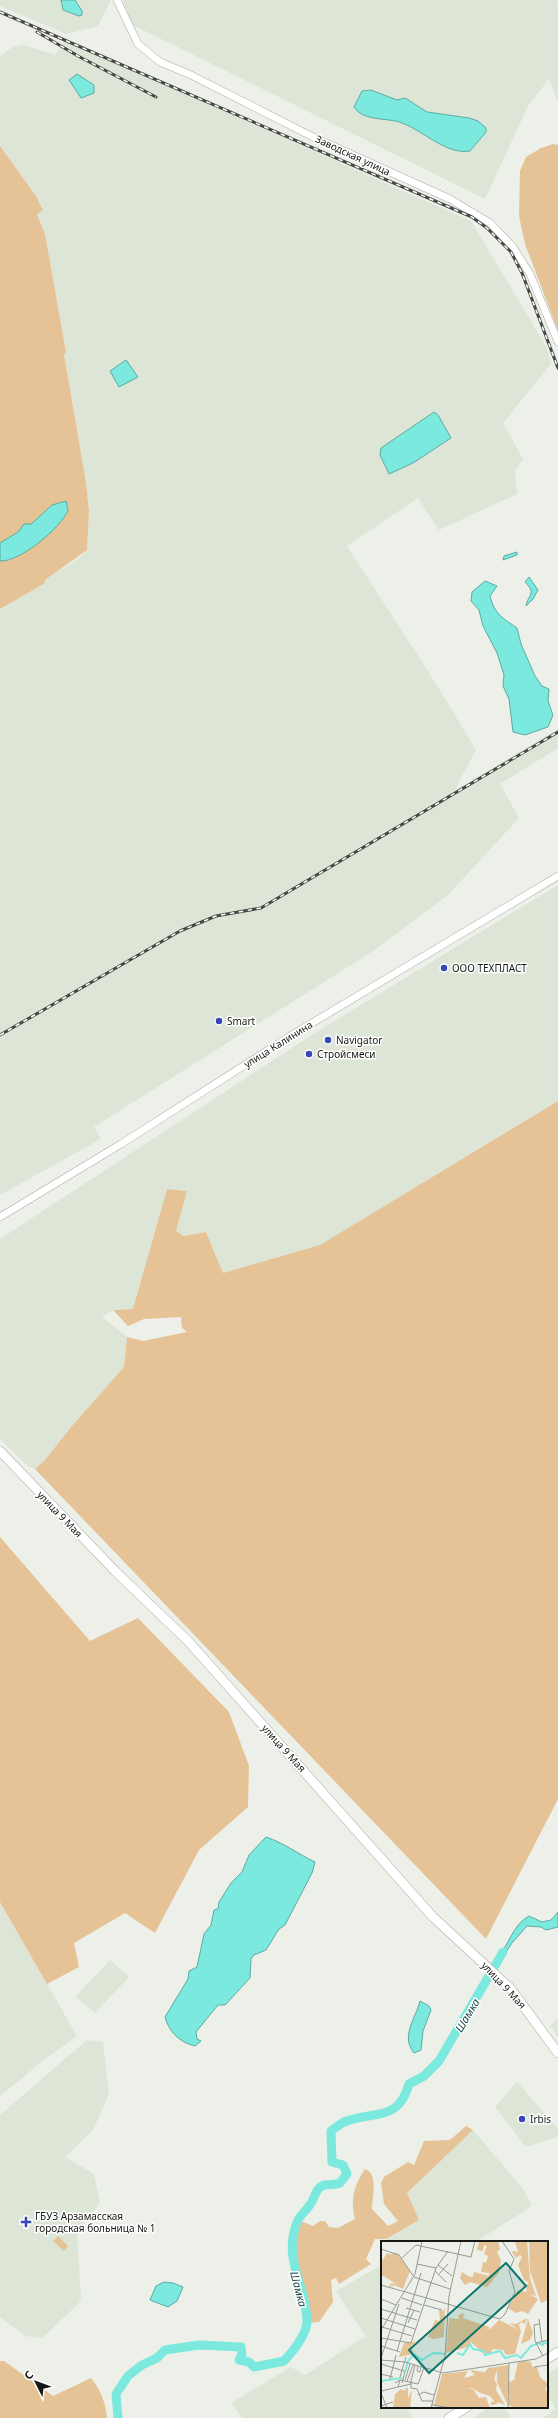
<svg xmlns="http://www.w3.org/2000/svg" width="558" height="2418" font-family="'Noto Sans',sans-serif">
	<style>
		.built { fill: #dde5d6 }
		.green { fill: #e6c396 }
		.water { fill: #7be9de; stroke: #5daaa2 }
		.lines { fill: none; stroke-linecap: round; stroke-linejoin: round }
		.river { stroke: #7be9de; stroke-width: 9 }
		.minor-casing { stroke: #a9ada5; stroke-width: 8 }
		.major-casing { stroke: #a9ada5; stroke-width: 10 }
		.minor { stroke: #fff; stroke-width: 7 }
		.major { stroke: #fff; stroke-width: 9 }
		.rail-casing { stroke: #464844; stroke-width: 3 }
		.rail { stroke: #fff; stroke-width: 1.5; stroke-dasharray: 4.5; stroke-linecap: butt }
		.poi-dot { fill: #3745b8; stroke: #fff; stroke-width: 1.5 }
		.labels { text-anchor: middle; dominant-baseline: central; stroke-width: 3; stroke-linejoin: round; paint-order: stroke }
		.street-label { font-size: 10px; fill: #161815; stroke: #fff }
		.poi-label { font-size: 10px; fill: #161815; stroke: #fff; text-anchor: start }
		.water-label { font-size: 11px; font-style: italic; fill: #194b46; stroke: #fff }
		.inset-river { fill: none; stroke: #7be9de; stroke-width: 2 }
		.inset-road { fill: none; stroke: #969a94; stroke-width: 1 }
		.view { fill: #0f766e; fill-opacity: 0.15; stroke: #0f766e; stroke-width: 2 }
		.inset-edge { fill: none; stroke: #161815; stroke-width: 2 }
	</style>
	<rect width="100%" height="100%" fill="#ecf0e8"/>
	<g class="built">
		<polygon points="0,0 111,0 98,26 66,34 0,6"/>
		<polygon points="123,0 555,0 558,1 558,102 549,79 528,106 485,199 131,24"/>
		<polygon points="64,40 471,221 547,348 551,364 503,423 523,459 515,471 517,494 439,530 418,498 347,546 433,679 476,750 454,791 558,729 558,748 500,784 519,818 447,896 370,953 94,1127 101,1139 0,1195 0,609 82,556 87,550 89,512 86,482 64,355 66,352 45,234 37,213 43,210 36,196 0,146 0,56 13,47 24,45 55,55"/>
		<polygon points="558,885 558,1101 320,1245 223,1273 206,1232 184,1236 176,1231 187,1191 167,1189 133,1309 113,1310 102,1317 127,1337 124,1367 71,1427 45,1460 35,1469 28,1466 0,1439 0,1239 318,1031"/>
		<polygon points="0,1902 77,2036 45,2059 0,2096"/>
		<polygon points="110,1960 129,1977 95,2013 75,1997"/>
		<polygon points="558,2018 558,2037 550,2026"/>
		<polygon points="87,2040 103,2042 109,2094 93,2130 65,2157 94,2174 100,2203 77,2232 81,2298 79,2303 42,2338 25,2336 0,2317 0,2115"/>
		<polygon points="517,2082 558,2129 558,2137 526,2147 495,2107"/>
		<polygon points="473,2130 524,2190 532,2206 480,2239 481,2242 388,2242 386,2239 419,2220 407,2193"/>
		<polygon points="382,2265 382,2407 407,2407 413,2418 242,2418 231,2403 291,2367 305,2375 366,2336 336,2291"/>
		<polygon points="558,2367 558,2418 543,2418 556,2409 547,2395 547,2374"/>
		<polygon points="489,2407 504,2407 511,2418 473,2418"/>
	</g>
	<g class="green">
		<polygon points="553,144 558,145 558,331 525,244 519,216 520,171 526,157 541,148"/>
		<polygon points="0,146 36,196 43,210 37,214 45,234 66,352 64,355 86,482 89,512 87,550 45,580 45,583 0,609"/>
		<polygon points="558,1101 558,1799 486,1939 35,1469 45,1460 71,1427 124,1367 127,1337 143,1341 187,1332 182,1328 181,1317 144,1319 128,1326 113,1310 133,1309 167,1189 187,1191 176,1231 184,1236 206,1232 223,1273 320,1245"/>
		<polygon points="0,1537 90,1641 138,1618 229,1712 249,1766 248,1807 199,1850 155,1933 125,1913 74,1943 79,1967 47,1984 0,1902"/>
		<path d="M 466,2126 L 473,2130 L 407,2193 L 419,2220 L 386,2239 L 375,2239 L 366,2259 L 371,2264 L 339,2284 L 336,2278 L 331,2280 L 333,2302 L 319,2322 L 307,2323 L 304,2302 L 293,2266 L 295,2235 L 299,2220 L 313,2226 L 320,2221 L 325,2221 L 329,2227 L 338,2228 L 355,2219 C 350,2199 354,2186 365,2169 C 379,2174 372,2197 372,2209 L 388,2226 L 398,2221 L 384,2204 L 381,2183 L 384,2177 L 408,2162 L 414,2165 L 424,2141 L 450,2140 Z"/>
		<polygon points="58,2236 68,2246 64,2251 53,2241"/>
		<path d="M 0,2361 L 4,2361 L 53,2396 L 91,2378 C 100,2389 106,2403 107,2418 L 0,2418 Z"/>
	</g>
	<g class="water">
		<polygon points="61,0 75,0 82,11 82,15 79,16 63,10"/>
		<polygon points="77,74 94,85 94,93 81,98 69,80"/>
		<path d="M 371,90 L 397,100 L 405,98 L 427,112 L 469,118 L 478,121 L 486,128 L 486,132 L 470,151 C 446,155 424,131 402,123 C 387,117 364,122 354,107 L 362,91 Z"/>
		<polygon points="126,360 138,377 119,387 110,371"/>
		<polygon points="434,412 438,415 451,438 413,463 389,474 380,455 381,448"/>
		<path d="M 66,501 L 68,510 C 61,528 20,562 0,561 L 0,543 L 18,532 L 24,524 L 31,524 L 37,519 L 52,505 Z"/>
		<polygon points="517,552 517,555 503,560 504,556"/>
		<path d="M 529,577 L 538,590 L 533,599 L 526,606 C 528,594 537,594 525,582 Z"/>
		<path d="M 485,581 L 497,586 L 490,596 C 494,614 504,619 517,628 L 521,644 L 535,676 L 542,686 L 549,689 L 548,701 L 553,715 L 548,727 L 525,735 L 513,732 L 509,699 L 503,686 L 504,675 L 497,653 L 483,626 L 479,610 L 471,601 L 472,592 Z"/>
		<path d="M 266,1837 C 284,1843 298,1854 315,1862 L 312,1873 L 285,1925 L 279,1929 L 266,1950 L 254,1955 L 251,1959 L 250,1978 L 225,2005 L 218,2005 L 196,2032 L 197,2039 L 201,2041 L 195,2046 C 179,2042 169,2032 165,2017 L 188,1979 L 189,1971 L 197,1967 L 204,1934 L 211,1925 L 214,1910 L 218,1909 L 219,1902 L 231,1883 L 242,1872 L 249,1855 Z"/>
		<path d="M 558,1912 L 558,1927 L 546,1930 L 541,1927 L 527,1926 L 512,1943 L 498,1964 L 495,1961 C 508,1948 512,1925 529,1916 L 542,1922 L 551,1920 Z"/>
		<path d="M 420,2001 L 429,2006 L 431,2010 L 423,2031 L 421,2050 L 414,2053 C 400,2036 416,2018 420,2001 Z"/>
		<polygon points="164,2282 173,2283 183,2287 177,2301 168,2307 150,2300 156,2286"/>
	</g>
	<g class="lines">
		<path class="river" d="M 118,2418 L 116,2394 L 128,2376 L 142,2365 L 157,2358 L 165,2350 L 199,2345 L 241,2347 L 242,2355 L 239,2360 L 249,2362 L 254,2367 L 284,2361 C 293,2351 306,2336 307,2322 C 307,2286 281,2259 298,2220 C 301,2214 308,2209 311,2203 C 315,2198 315,2189 322,2186 C 328,2183 334,2186 340,2183 L 347,2174 L 343,2165 L 332,2162 L 331,2131 C 335,2128 340,2124 344,2122 C 374,2110 398,2123 409,2084 L 424,2076 L 439,2061 L 503,1952"/>
		<g class="minor-casing">
			<g id="minor">
				<polyline points="117,0 138,44 160,62 191,75 313,137 450,199 490,223 513,247 530,274 558,342"/>
				<polyline points="0,1217 121,1144 287,1038 558,876"/>
			</g>
		</g>
		<g class="major-casing">
			<g id="major">
				<polyline points="0,1451 116,1572 189,1642 433,1917 510,1988 558,2053"/>
				<polyline points="547,2359 558,2352"/>
				<polyline points="449,2418 467,2407"/>
			</g>
		</g>
		<use href="#minor" class="minor"/>
		<use href="#major" class="major"/>
		<g class="rail-casing">
			<g id="rail">
				<polyline points="0,12 472,217 487,228 511,252 522,273 558,368"/>
				<polyline points="37,32 78,56 156,97"/>
				<polyline points="0,1035 180,931 216,916 261,908 558,732"/>
			</g>
		</g>
		<use href="#rail" class="rail"/>
	</g>
	<g class="poi-dot">
		<circle cx="444" cy="968" r="4"/>
		<circle cx="219" cy="1021" r="4"/>
		<circle cx="328" cy="1040" r="4"/>
		<circle cx="309" cy="1054" r="4"/>
		<circle cx="522" cy="2119" r="4"/>
		<path d="M24 2216h4v4h4v4h-4v4h-4v-4h-4v-4h4z"/>
	</g>
	<g class="labels">
		<g class="street-label">
			<text transform="translate(353 155) rotate(25)">Заводская улица</text>
			<text transform="translate(278 1044) rotate(-32)">улица Калинина</text>
			<text transform="translate(60 1514) rotate(46)">улица 9 Мая</text>
			<text transform="translate(284 1748) rotate(48)">улица 9 Мая</text>
			<text transform="translate(504 1985) rotate(47)">улица 9 Мая</text>
		</g>
		<g class="poi-label">
			<text x="452" y="968">ООО ТЕХПЛАСТ</text>
			<text x="227" y="1021">Smart</text>
			<text x="336" y="1040">Navigator</text>
			<text x="317" y="1054">Стройсмеси</text>
			<text x="530" y="2119">Irbis</text>
			<text x="35" y="2216">ГБУЗ Арзамасская<tspan x="35" dy="12">городская больница № 1</tspan></text>
		</g>
		<g class="water-label">
			<text transform="translate(467 2015) rotate(-59)">Шамка</text>
			<text transform="translate(299 2289) rotate(75)">Шамка</text>
		</g>
	</g>
	<g transform="translate(381 2241)">
		<rect width="167" height="167" fill="#ecf0e8"/>
		<path d="M 98,0 L 117,0 L 119,8 L 116,11 L 120,19 L 118,32 L 106,46 L 89,41 L 84,44 L 79,37 L 81,31 L 89,36 L 92,36 L 93,31 L 108,35 L 108,32 L 100,31 L 102,21 L 105,22 L 107,15 L 103,13 L 106,5 L 103,4 L 102,10 L 96,9 ZM 146,0 L 149,37 L 155,55 L 148,53 L 157,58 L 147,73 L 141,70 L 135,72 L 127,67 L 137,49 L 146,51 L 145,44 L 148,42 L 143,39 L 137,24 L 141,16 L 139,14 L 135,17 L 130,10 L 137,11 L 134,1 ZM 148,0 L 167,0 L 167,59 L 160,62 L 149,30 ZM 10,11 L 11,13 L 16,12 L 29,30 L 22,48 L 13,44 L 12,47 L 11,43 L 10,46 L 8,46 L 10,42 L 15,43 L 1,34 L 0,17 L 2,19 L 6,12 L 10,14 ZM 64,67 L 63,96 L 53,98 L 47,96 L 54,79 L 59,80 L 58,69 L 63,70 ZM 83,72 L 82,77 L 108,86 L 108,89 L 118,79 L 138,89 L 128,82 L 135,83 L 146,77 L 144,83 L 140,81 L 138,84 L 140,90 L 134,113 L 125,114 L 122,109 L 112,108 L 109,112 L 103,113 L 90,101 L 87,106 L 65,112 L 68,77 L 78,78 L 77,74 ZM 147,78 L 152,92 L 149,99 L 140,103 ZM 33,97 L 34,102 L 30,105 L 33,113 L 18,116 L 23,102 L 33,101 ZM 144,120 L 150,121 L 151,126 L 156,126 L 159,136 L 166,142 L 167,137 L 167,145 L 164,147 L 167,153 L 167,167 L 135,167 L 127,164 L 128,141 L 133,139 L 137,121 ZM 128,124 L 126,163 L 116,141 L 116,129 L 113,138 L 116,143 L 115,149 L 124,164 L 116,161 L 116,163 L 111,164 L 109,162 L 113,160 L 109,155 L 99,152 L 91,147 L 87,148 L 92,148 L 98,157 L 105,156 L 109,167 L 71,167 L 53,164 L 61,133 L 87,130 L 83,137 L 94,134 L 89,129 L 104,131 L 107,127 ZM 24,147 L 27,147 L 27,157 L 31,149 L 29,167 L 12,167 L 14,153 L 20,148 L 25,150 Z" fill="#e6c396"/>
		<path class="inset-river" d="M 76,112 L 82,114 L 89,103 L 92,108 L 103,110 L 104,114 L 119,110 L 124,117 L 136,114 L 140,117 L 150,105 L 158,102 L 162,104 L 163,101 L 167,103M 24,131 L 27,120 L 33,113 L 41,119 L 52,112 L 65,113M 0,140 L 21,137"/>
		<path class="inset-road" d="M 0,8 L 18,14 L 33,36 L 69,48M 21,17 L 35,4 L 90,16 L 94,0M 36,23 L 55,27M 57,24 L 71,35M 54,30 L 65,41M 58,33 L 67,23M 0,44 L 119,78 L 124,73 L 134,51 L 128,30 L 133,18 L 121,0M 21,57 L 41,64M 0,58 L 15,64M 43,64 L 61,69M 25,67 L 39,71M 0,68 L 36,79M 0,77 L 34,88M 158,78 L 161,101M 27,82 L 33,69M 158,83 L 153,84 L 154,100 L 162,115M 1,86 L 31,95M 0,89 L 34,33 L 41,0M 0,97 L 30,102 L 55,27 L 67,10M 155,102 L 167,99M 0,105 L 19,111M 16,110 L 40,32M 0,117 L 18,63M 0,119 L 24,121 L 62,132 L 155,118 L 167,112M 0,123 L 23,130M 34,124 L 30,140 L 30,147 L 36,148 L 41,160 L 52,160M 37,125 L 36,130 L 39,131 L 40,126M 153,126 L 167,124M 0,133 L 12,136M 19,136 L 25,116M 9,138 L 15,114M 19,139 L 37,143 L 43,127M 24,139 L 29,123M 26,140 L 32,124M 14,142 L 19,139 L 17,146M 21,142 L 24,130M 0,150 L 30,143M 0,152 L 6,167M 37,154 L 43,151 L 53,154M 51,164 L 70,167M 0,165 L 12,161M 50,167 L 64,115 L 68,55 L 80,0M 127,167 L 128,122"/>
		<path class="view" d="M 125,22 L 145,45 L 48,132 L 28,109 Z"/>
		<rect width="167" height="167" class="inset-edge"/>
	</g>
	<g transform="translate(36 2382) rotate(312)" stroke="#ffffff" stroke-width="3" paint-order="stroke">
	<path d="M0-3L7 15L0 10L-7 15Z" fill="#161815"/>
	<text y="-6" font-size="11" font-weight="bold" text-anchor="middle" fill="#161815">С</text>
	</g>
</svg>
